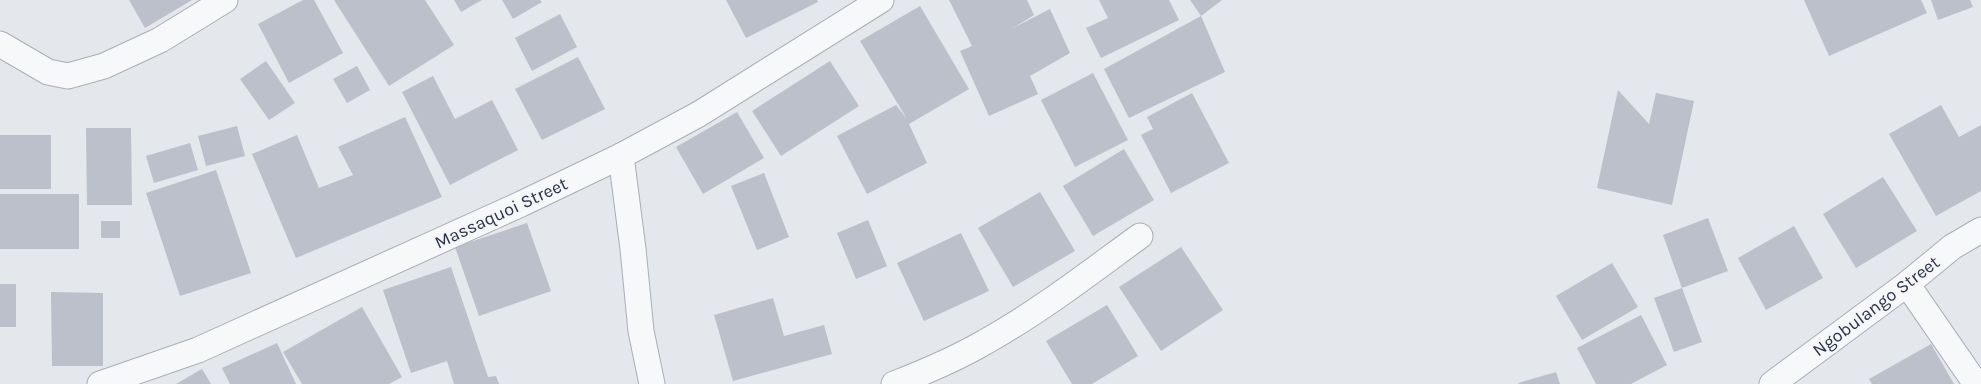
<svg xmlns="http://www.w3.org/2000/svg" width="1981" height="384" font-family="Karla,sans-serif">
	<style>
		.building { fill: #bbc0ca }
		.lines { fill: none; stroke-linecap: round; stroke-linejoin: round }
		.minor-casing { stroke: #a9aeb7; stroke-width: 27 }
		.minor { stroke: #f7f8fa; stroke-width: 25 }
		.labels { text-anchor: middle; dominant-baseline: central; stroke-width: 5; stroke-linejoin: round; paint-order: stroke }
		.street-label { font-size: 18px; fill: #2b3445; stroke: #f4f6f9 }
	</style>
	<rect width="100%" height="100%" fill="#e4e7ec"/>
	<g class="building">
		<polygon points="129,0 192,0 145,28"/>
		<polygon points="303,0 314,0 343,53 289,83 258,24"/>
		<polygon points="334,0 425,0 454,45 389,86"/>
		<polygon points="454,0 482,0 461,12"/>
		<polygon points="502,0 540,0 542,2 513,19"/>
		<polygon points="726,0 817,0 818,2 746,38"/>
		<polygon points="949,0 1027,0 1034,15 1013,28 1050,9 1070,53 1030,76 1038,94 989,116 960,51 972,46"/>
		<polygon points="1099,0 1169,0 1179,20 1101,58 1086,28 1108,18"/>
		<polygon points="1190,0 1222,0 1201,16"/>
		<polygon points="1804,0 1921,0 1927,13 1829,56"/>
		<polygon points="1931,0 1970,0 1973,7 1938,20"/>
		<polygon points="920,6 969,89 909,124 927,163 867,194 837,136 896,105 907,119 860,41"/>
		<polygon points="560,14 577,47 532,71 515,38"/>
		<polygon points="1201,16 1225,72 1129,118 1104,69"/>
		<polygon points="578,57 605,109 542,140 515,89"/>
		<polygon points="266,61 295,103 269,120 240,79"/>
		<polygon points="830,61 859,106 781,156 752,111"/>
		<polygon points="357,66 370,90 347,103 333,79"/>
		<polygon points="1093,73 1128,140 1075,167 1041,100"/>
		<polygon points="433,76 455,119 492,100 518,150 450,185 402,92"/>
		<polygon points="1618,90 1649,124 1656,93 1694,101 1672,205 1597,188"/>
		<polygon points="1192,93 1229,163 1171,193 1141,135 1153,129 1147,117"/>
		<polygon points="1941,105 1959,137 1981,125 1981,191 1936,216 1889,134"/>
		<polygon points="737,112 764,158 703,194 676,147"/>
		<polygon points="405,117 442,197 296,258 252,154 297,135 319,188 353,175 338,147"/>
		<polygon points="237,126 245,156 206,166 198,136"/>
		<polygon points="86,128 131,128 132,205 87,205"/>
		<rect x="0" y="135" width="51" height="54"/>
		<polygon points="190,143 198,170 154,183 146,156"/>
		<polygon points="1124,149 1154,200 1093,236 1063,186"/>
		<polygon points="216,170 251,273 180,296 146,193"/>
		<polygon points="764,173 789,237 757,250 731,186"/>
		<polygon points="1883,177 1917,231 1856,268 1823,214"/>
		<polygon points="1040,192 1075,251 1013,287 978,228"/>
		<rect x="0" y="194" width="79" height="55"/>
		<polygon points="1708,218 1728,271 1682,288 1663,235"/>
		<polygon points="868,220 887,266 856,279 837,233"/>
		<rect x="101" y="221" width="19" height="17"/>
		<polygon points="527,223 551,291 479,316 455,247"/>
		<polygon points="1794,226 1823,278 1766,310 1738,258"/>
		<polygon points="961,233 989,291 924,321 897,263"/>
		<polygon points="1181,247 1223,310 1161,351 1119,287"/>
		<polygon points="1612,263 1638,307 1582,340 1556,296"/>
		<polygon points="451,267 488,377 496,376 499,384 454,384 447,361 411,373 383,290"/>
		<rect x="0" y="284" width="16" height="43"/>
		<polygon points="1682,288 1702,342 1674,352 1654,298"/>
		<polygon points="51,292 103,293 103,366 52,366"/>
		<polygon points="773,298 784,336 824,325 832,354 733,381 714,315"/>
		<polygon points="1107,305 1138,356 1092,384 1072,384 1046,341"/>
		<polygon points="362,307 402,377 389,384 302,384 283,352"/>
		<polygon points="1641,315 1667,365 1631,384 1596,384 1577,348"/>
		<polygon points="277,343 296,384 230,384 222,368"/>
		<polygon points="1931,344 1954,384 1872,384 1869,379"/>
		<polygon points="202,369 211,384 176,384"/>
		<polygon points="1556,372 1560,384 1519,384 1518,383"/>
	</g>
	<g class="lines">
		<g class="minor-casing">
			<g id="minor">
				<polyline points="0,44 48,72 68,76 104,66 160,40 225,0"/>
				<polyline points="621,156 633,249 641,331 652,384"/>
				<polyline points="1907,284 1976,384"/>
				<polyline points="100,384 198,350 521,204 621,156 699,114 881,0"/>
				<path d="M 894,384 C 925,372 956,359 985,342 C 1039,312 1089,273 1140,236"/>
				<polyline points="1772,384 1907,284 1952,247 1981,230"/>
			</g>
		</g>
		<use href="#minor" class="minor"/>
	</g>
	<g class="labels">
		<g class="street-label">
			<text transform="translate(501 213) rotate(-25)">Massaquoi Street</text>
			<text transform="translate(1876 306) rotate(-37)">Ngobulango Street</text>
		</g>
	</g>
</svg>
